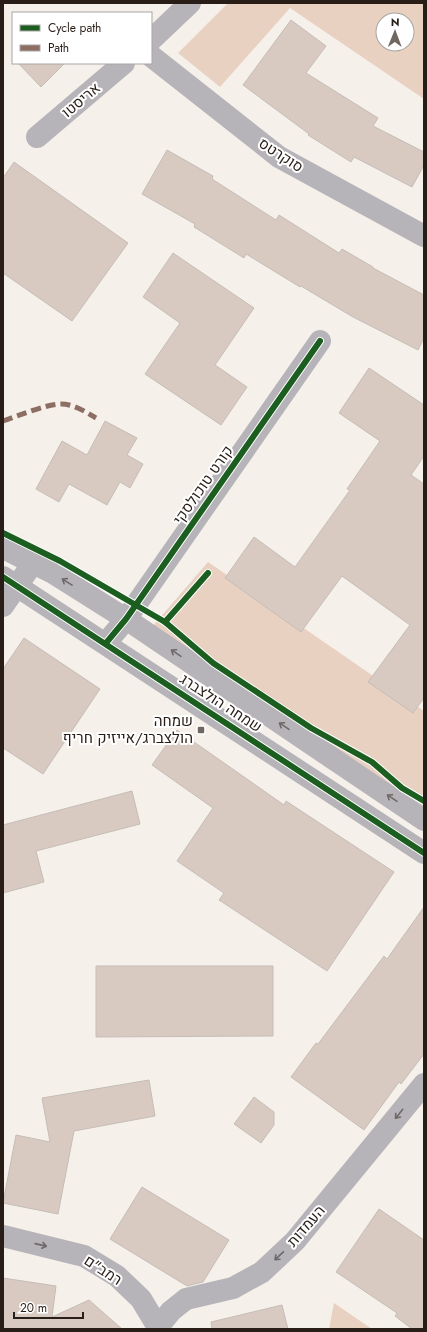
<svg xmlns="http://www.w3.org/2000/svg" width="427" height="1332" font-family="Jost,Heebo,sans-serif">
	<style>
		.green { fill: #e8d1c1; fill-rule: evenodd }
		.building { fill: #d8cac1; stroke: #c6bdb8 }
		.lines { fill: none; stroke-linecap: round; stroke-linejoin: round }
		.minor { stroke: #b6b4b9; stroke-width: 22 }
		.tertiary { stroke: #b6b4b9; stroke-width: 22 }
		.quiet { stroke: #8d6e63; stroke-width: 5; stroke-dasharray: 10 5; stroke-linecap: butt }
		.cycleway-casing { stroke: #fff; stroke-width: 8 }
		.cycleway { stroke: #1b5e20; stroke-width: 6 }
		.oneway { stroke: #6f6868 }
		.poi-dot { fill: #706761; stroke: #fff; stroke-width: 1.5 }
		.labels { text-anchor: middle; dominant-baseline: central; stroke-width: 4; stroke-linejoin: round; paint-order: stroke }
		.street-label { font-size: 15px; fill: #281d17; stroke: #fff }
		.poi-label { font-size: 15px; fill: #281d17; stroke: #fff; text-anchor: end }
	</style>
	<rect width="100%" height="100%" fill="#f6f0eb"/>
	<g class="green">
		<path d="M 228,3 L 424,3 L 424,99 L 290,8 L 220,87 L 178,53 ZM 383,20 L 407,20 L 407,44 L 383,44 Z"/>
		<polygon points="208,562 424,711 424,810 152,627"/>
		<polygon points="334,1303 372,1329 329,1329"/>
	</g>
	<g class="building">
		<polygon points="291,20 326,46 306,73 378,118 373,126 424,152 424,165 412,187 354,157 351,162 308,135 309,134 243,85"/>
		<polygon points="18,63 65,63 41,87"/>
		<polygon points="167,150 213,176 212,179 276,220 279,215 339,253 342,249 373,267 373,268 424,295 424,338 418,350 353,317 301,286 300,287 246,254 244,258 194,227 195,224 142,194"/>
		<polygon points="14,162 128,243 72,321 3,273 3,178"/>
		<polygon points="173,253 254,308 215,365 247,387 221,425 145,374 180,323 143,297"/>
		<polygon points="369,368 424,405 424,456 411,475 424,484 424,698 413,713 368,682 410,625 342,576 301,632 225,578 254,537 295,567 350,490 347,489 380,441 339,413"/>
		<polygon points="105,421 137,438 127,455 143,464 130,488 120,482 107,505 69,484 59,502 36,489 62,441 87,455"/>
		<polygon points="24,638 100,689 43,774 3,748 3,669"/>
		<polygon points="177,730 284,805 286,801 394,872 327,971 219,900 224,893 177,861 213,808 152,765"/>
		<polygon points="132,791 140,824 36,851 44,882 3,893 3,825"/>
		<polygon points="424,907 424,1054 401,1084 399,1082 364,1130 291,1077 316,1043 318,1044 384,956 387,959"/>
		<polygon points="96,966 273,966 273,1036 96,1037"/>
		<polygon points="149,1080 155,1116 74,1131 58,1214 3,1203 16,1135 50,1142 42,1098"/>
		<polygon points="254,1097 274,1112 274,1125 261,1143 234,1124"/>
		<polygon points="142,1187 229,1240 203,1282 187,1286 110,1239"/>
		<polygon points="379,1209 424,1240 424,1329 412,1329 395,1316 397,1313 336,1272"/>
		<polygon points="3,1278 56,1286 52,1317 89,1300 122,1329 3,1329"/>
		<polygon points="282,1305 288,1329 212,1329 211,1322"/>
	</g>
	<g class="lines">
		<g class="minor">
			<polyline points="151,40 190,3"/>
			<polyline points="151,56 279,157 424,236"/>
			<polyline points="37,137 124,63"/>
			<polyline points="3,606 33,563"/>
			<polyline points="106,643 126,619 320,341"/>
			<polyline points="3,1236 84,1256 117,1276 141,1299 159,1329"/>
			<polyline points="158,1327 171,1311 186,1299 233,1288 262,1272 295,1241 424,1084"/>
		</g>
		<g class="tertiary">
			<polyline points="3,548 53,573 126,619 424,820"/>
			<polyline points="3,577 424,853"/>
		</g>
		<path class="quiet" d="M 3,421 C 18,416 46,404 61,404 C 74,404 86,412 96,418"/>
		<g class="cycleway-casing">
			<g id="cycleway">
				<polyline points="3,533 60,561 165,622"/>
				<polyline points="208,573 165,622 213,663 311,728 372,762 402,788 424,801"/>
				<polyline points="3,577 424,853"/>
				<polyline points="106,643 126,619 320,341"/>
			</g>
		</g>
		<use href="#cycleway" class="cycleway"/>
	</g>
	<defs><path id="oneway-shaft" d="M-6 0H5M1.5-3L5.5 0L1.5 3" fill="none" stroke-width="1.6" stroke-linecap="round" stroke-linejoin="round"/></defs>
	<g class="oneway">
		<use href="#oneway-shaft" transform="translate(67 582) rotate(-148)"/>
		<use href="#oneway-shaft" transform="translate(176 653) rotate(-146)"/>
		<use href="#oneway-shaft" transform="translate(284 726) rotate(-146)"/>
		<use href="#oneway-shaft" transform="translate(392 798) rotate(-146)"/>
		<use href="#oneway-shaft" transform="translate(399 1114) rotate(129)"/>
		<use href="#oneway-shaft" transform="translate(41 1245) rotate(13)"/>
		<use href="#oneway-shaft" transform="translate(279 1256) rotate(137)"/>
	</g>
	<rect class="poi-dot" x="197" y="726" width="8" height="8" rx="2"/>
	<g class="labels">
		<g class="street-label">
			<text transform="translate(81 100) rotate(-40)">אריסטו</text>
			<text transform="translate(281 155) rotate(33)">סוקרטס</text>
			<text transform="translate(203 485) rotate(-55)">קורט טוכולסקי</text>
			<text transform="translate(221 703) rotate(33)">שמחה הולצברג</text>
			<text transform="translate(306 1226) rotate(-49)">העמדות</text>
			<text transform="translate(103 1270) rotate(33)">רמב"ם</text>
		</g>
		<g class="poi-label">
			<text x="193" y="721">שמחה<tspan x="193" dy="17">הולצברג/אייזיק חריף</tspan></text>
		</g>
	</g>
	<rect width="427" height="1332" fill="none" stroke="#281d17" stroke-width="8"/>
	<rect x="12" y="12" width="140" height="52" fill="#ffffff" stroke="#a9a5a2"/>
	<rect x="20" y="25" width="20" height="6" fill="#1b5e20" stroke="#a9a5a2"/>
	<text x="48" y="32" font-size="12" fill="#281d17">Cycle path</text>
	<rect x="20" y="45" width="20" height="6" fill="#8d6e63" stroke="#a9a5a2"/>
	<text x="48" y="52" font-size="12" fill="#281d17">Path</text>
	<g transform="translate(395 32) rotate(1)"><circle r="19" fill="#ffffff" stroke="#a9a5a2"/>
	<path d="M0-3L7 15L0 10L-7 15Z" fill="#706761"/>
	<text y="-6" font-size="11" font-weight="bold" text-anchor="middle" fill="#281d17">N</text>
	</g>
	<path d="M14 1312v6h69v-6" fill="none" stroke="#281d17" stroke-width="2"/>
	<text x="20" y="1312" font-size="12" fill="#281d17" stroke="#ffffff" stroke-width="3" paint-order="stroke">20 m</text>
</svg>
